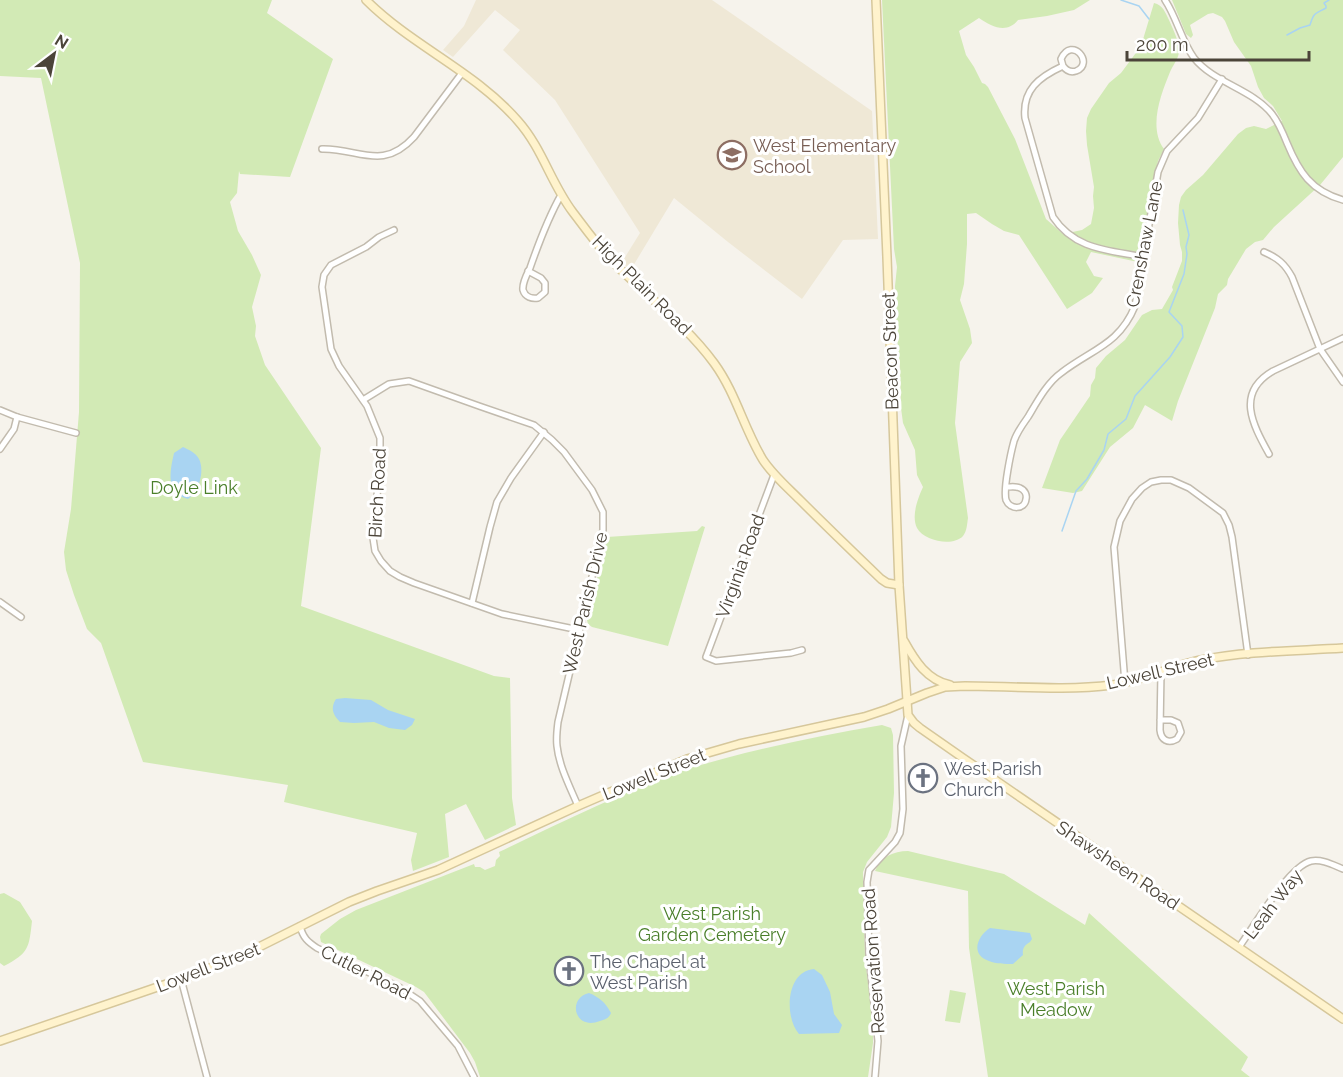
<svg xmlns="http://www.w3.org/2000/svg" width="1343" height="1077" font-family="Raleway,sans-serif">
	<style>
		.education { fill: #efe8d6 }
		.green { fill: #d2eab5 }
		.water { fill: #a9d4f2 }
		.lines { fill: none; stroke-linecap: round; stroke-linejoin: round }
		.stream { stroke: #a9d4f2; stroke-width: 1.5 }
		.street-casing { stroke: #c2bbae; stroke-width: 8 }
		.secondary-casing { stroke: #d6c79b; stroke-width: 10 }
		.street { stroke: #fff; stroke-width: 5 }
		.secondary { stroke: #fff3cd; stroke-width: 7 }
		.labels { text-anchor: middle; dominant-baseline: central; stroke-width: 6; stroke-linejoin: round; paint-order: stroke }
		.education-label { font-size: 18px; fill: #785e54; stroke: #fff; text-anchor: start }
		.street-label { font-size: 18px; fill: #4b4439; stroke: #fff }
		.park-label { font-size: 18px; fill: #4a7f2a; stroke: #fff }
		.worship-label { font-size: 18px; fill: #5b616d; stroke: #fff; text-anchor: start }
	</style>
	<rect width="100%" height="100%" fill="#f6f3ec"/>
	<polygon class="education" points="476,0 712,0 872,111 878,239 843,240 802,299 728,242 674,198 630,271 622,262 640,233 555,100 503,50 520,30 495,10 453,57 443,50 464,26"/>
	<g class="green">
		<polygon points="0,0 272,0 267,13 333,59 290,177 240,174 239,171 237,193 230,202 238,231 252,255 261,275 252,307 256,326 255,336 265,365 321,448 301,606 494,676 510,678 512,798 516,825 485,840 466,804 445,814 449,857 413,871 411,860 417,833 284,802 288,785 143,762 101,643 87,629 74,595 66,570 64,552 71,509 79,412 80,263 41,78 0,76"/>
		<path d="M 882,0 L 1090,0 L 1074,10 L 1047,16 L 1018,20 C 1007,34 992,27 979,18 L 959,31 L 966,55 L 974,67 L 982,83 L 985,84 L 988,87 L 1015,139 L 1046,219 L 1063,234 L 1082,230 L 1091,224 L 1094,208 L 1093,196 L 1094,187 L 1087,145 L 1086,131 L 1087,118 L 1091,109 L 1109,83 L 1121,73 L 1141,46 L 1154,3 C 1163,5 1165,12 1169,20 C 1172,27 1180,43 1179,51 C 1179,58 1173,65 1170,72 C 1161,94 1148,127 1164,149 L 1158,161 L 1143,244 L 1138,262 L 1091,252 L 1086,262 L 1094,276 L 1103,278 L 1092,293 L 1067,309 L 1019,235 L 1004,231 L 992,224 L 976,213 L 967,214 L 967,244 L 964,284 L 960,300 L 970,329 L 972,343 L 960,362 L 955,423 L 968,518 C 967,524 967,531 963,536 C 953,547 924,541 917,528 C 911,516 918,498 923,487 L 917,475 L 915,450 L 903,423 L 901,408 L 900,366 L 896,328 L 895,286 L 897,267 L 894,249 Z"/>
		<polygon points="1172,0 1343,0 1343,157 1320,185 1274,227 1263,240 1255,242 1246,249 1228,279 1227,285 1218,294 1215,308 1178,401 1172,421 1145,405 1133,428 1110,447 1082,491 1073,493 1042,488 1060,440 1090,396 1091,385 1095,378 1096,368 1106,356 1125,340 1142,315 1152,310 1162,309 1173,290 1172,287 1182,261 1182,252 1180,245 1178,223 1179,205 1181,197 1186,190 1203,175 1238,134 1246,128 1254,126 1266,129 1282,121 1273,106 1264,98 1258,87 1251,66 1234,42 1225,21 1222,17 1213,13 1208,14 1190,25 1193,35 1191,38 1186,34"/>
		<polygon points="702,526 705,527 668,646 592,627 588,624 587,620 607,537 697,531"/>
		<path d="M 882,725 L 891,728 L 893,735 L 894,793 L 891,827 L 887,837 L 867,862 L 863,872 L 865,958 L 873,1024 L 873,1043 L 868,1077 L 480,1077 L 475,1062 L 470,1053 L 424,992 L 416,987 L 321,942 L 320,937 L 321,934 L 340,919 L 356,910 L 474,864 L 475,867 L 480,867 L 485,870 L 495,866 L 496,860 L 500,856 L 499,852 C 560,823 622,792 687,769 C 699,765 713,762 726,758 C 778,744 830,734 882,725 Z"/>
		<path d="M 908,851 L 1004,874 L 1085,925 L 1089,913 L 1248,1057 L 1241,1070 L 1250,1077 L 988,1077 L 969,948 L 968,891 L 875,871 C 881,857 893,851 908,851 Z"/>
		<path d="M 4,893 L 20,902 L 32,921 C 29,948 29,953 4,966 L 0,963 L 0,894 Z"/>
		<polygon points="950,990 966,993 960,1023 945,1021"/>
	</g>
	<g class="water">
		<path d="M 183,447 C 189,450 195,452 199,459 C 205,471 199,492 188,499 C 165,494 170,471 174,453 Z"/>
		<path d="M 345,698 L 371,700 L 388,710 L 415,719 L 412,725 L 405,730 L 389,728 L 374,722 L 354,723 L 340,722 C 333,715 330,708 336,699 Z"/>
		<path d="M 990,928 L 1030,933 L 1032,939 L 1030,942 C 1025,945 1022,948 1023,955 L 1013,964 C 1005,964 996,964 989,961 C 970,955 977,936 990,928 Z"/>
		<path d="M 814,969 L 822,975 L 830,992 L 834,1014 L 842,1025 L 839,1033 L 799,1034 C 784,1017 786,971 814,969 Z"/>
		<path d="M 589,993 C 599,997 606,1003 611,1013 C 609,1018 606,1019 600,1021 C 574,1031 567,998 589,993 Z"/>
	</g>
	<g class="lines">
		<g class="stream">
			<polyline points="1121,0 1139,6 1149,19"/>
			<path d="M 1287,35 L 1300,28 L 1310,25 C 1314,12 1315,14 1326,8 L 1326,6 L 1324,3 L 1329,0"/>
			<polyline points="1062,531 1076,491 1087,479 1104,450 1108,434 1126,419 1135,396 1170,357 1183,337 1182,326 1169,312 1184,274 1187,254 1186,247 1189,235 1183,210"/>
		</g>
		<g class="street-casing">
			<g id="street">
				<path d="M 1165,0 C 1177,18 1181,40 1194,58 C 1214,83 1252,89 1272,114 C 1279,123 1283,133 1287,143 C 1299,172 1311,191 1343,200"/>
				<path d="M 1063,66 C 1066,70 1070,73 1076,71 C 1095,64 1072,35 1061,59 L 1063,66 C 1039,77 1022,90 1025,118 L 1053,217 C 1075,250 1108,250 1144,257"/>
				<path d="M 322,149 C 359,148 382,172 414,137 L 462,73"/>
				<polyline points="394,230 379,237 366,247 331,265 324,275 322,287 331,349 339,366 367,406 380,438 380,464 373,538 375,551 381,561 390,571 400,577 414,583 502,614 579,630"/>
				<path d="M 1264,252 C 1278,258 1285,264 1292,277 L 1320,349 L 1343,382"/>
				<path d="M 528,271 L 541,278 L 545,283 L 545,292 L 538,298 C 532,299 525,297 523,290 C 522,283 527,274 530,268 C 539,242 548,218 561,195"/>
				<path d="M 363,400 L 389,384 L 409,381 L 479,406 L 534,425 L 552,440 L 564,452 L 592,490 L 603,512 L 603,530 L 558,722 C 557,730 556,738 557,746 C 559,766 570,787 578,806"/>
				<polyline points="0,410 17,417 76,433"/>
				<polyline points="0,449 14,429 17,417"/>
				<path d="M 1269,454 C 1253,425 1235,393 1273,371 L 1343,338"/>
				<polyline points="774,475 706,657 716,661 791,653 802,650"/>
				<path d="M 1007,487 C 1011,487 1016,486 1020,488 C 1025,490 1027,495 1026,499 C 1025,510 1010,510 1006,500 C 1003,489 1011,452 1014,441 C 1017,432 1023,424 1028,417 C 1037,402 1047,383 1061,373 C 1092,349 1119,345 1135,306 L 1158,172 L 1167,151 L 1198,118 L 1222,79"/>
				<polyline points="0,602 21,617"/>
				<polyline points="472,603 490,527 497,502 511,478 544,432"/>
				<polyline points="1125,683 1114,547 1120,521 1132,499 1142,488 1151,482 1161,480 1171,480 1189,488 1223,513 1229,525 1232,537 1248,655"/>
				<path d="M 1160,720 L 1171,720 L 1178,723 L 1181,732 L 1177,739 C 1168,744 1161,740 1160,730 L 1161,672"/>
				<path d="M 300,926 C 303,938 308,942 317,948 L 399,987 L 420,1001 L 458,1046 L 474,1077"/>
				<path d="M 1239,947 C 1253,928 1289,866 1311,861 C 1322,859 1333,865 1343,869"/>
				<polyline points="181,979 207,1077"/>
				<polyline points="875,1077 878,1041 869,956 867,882 869,870 895,842 900,833 903,809 901,746 908,715"/>
			</g>
		</g>
		<g class="secondary-casing">
			<g id="secondary">
				<path d="M 366,0 C 412,46 476,72 518,121 C 542,148 551,183 572,211 C 585,228 599,248 615,264 C 648,297 686,325 714,363 C 736,393 744,429 763,460 C 773,475 787,487 800,500 C 827,527 854,553 881,579 L 887,583 L 899,585"/>
				<polyline points="876,0 887,257 899,585 908,715 914,723 920,728 963,758 1343,1019"/>
				<path d="M 904,641 C 915,661 927,680 950,685"/>
				<path d="M 0,1041 L 181,979 L 239,957 L 349,902 L 377,891 L 438,870 L 578,806 L 687,759 L 739,744 L 864,717 L 888,709 L 927,693 L 945,687 L 965,686 C 1014,686 1064,691 1112,685 C 1143,681 1171,666 1201,660 C 1247,651 1296,651 1343,648"/>
			</g>
		</g>
		<use href="#street" class="street"/>
		<use href="#secondary" class="secondary"/>
	</g>
	<defs>
		<g id="school-ring" transform="scale(1.5)"><circle r="9.5" fill="#fff" stroke="#8d6e63" stroke-width="1.5"/><path d="M0-5L7-2L0 1L-7-2ZM-4 1L0 2.5L4 1V4Q0 6-4 4Z" fill="#8d6e63"/></g>
		<g id="church-ring" transform="scale(1.5)"><circle r="9.5" fill="#fff" stroke="#6b7280" stroke-width="1.5"/><path d="M-1.2-6h2.4v3.5h3.3v2.4h-3.3V6h-2.4V-.1h-3.3v-2.4h3.3Z" fill="#6b7280"/></g>
	</defs>
	<g fill-rule="evenodd">
		<use href="#school-ring" x="732" y="155"/>
		<use href="#church-ring" x="923" y="778"/>
		<use href="#church-ring" x="569" y="971"/>
	</g>
	<g class="labels">
		<g class="education-label">
			<text x="753" y="145">West Elementary<tspan x="753" dy="21">School</tspan></text>
		</g>
		<g class="street-label">
			<text transform="translate(1144 244) rotate(-79)">Crenshaw Lane</text>
			<text transform="translate(642 285) rotate(45)">High Plain Road</text>
			<text transform="translate(890 351) rotate(-92)">Beacon Street</text>
			<text transform="translate(377 493) rotate(-87)">Birch Road</text>
			<text transform="translate(740 566) rotate(-70)">Virginia Road</text>
			<text transform="translate(585 603) rotate(-77)">West Parish Drive</text>
			<text transform="translate(1160 671) rotate(-13)">Lowell Street</text>
			<text transform="translate(654 774) rotate(-22)">Lowell Street</text>
			<text transform="translate(1118 865) rotate(34)">Shawsheen Road</text>
			<text transform="translate(1273 904) rotate(-52)">Leah Way</text>
			<text transform="translate(873 961) rotate(-94)">Reservation Road</text>
			<text transform="translate(208 967) rotate(-21)">Lowell Street</text>
			<text transform="translate(366 972) rotate(27)">Cutler Road</text>
		</g>
		<g class="park-label">
			<text x="194" y="487">Doyle Link</text>
			<text x="712" y="913">West Parish<tspan x="712" dy="21">Garden Cemetery</tspan></text>
			<text x="1056" y="988">West Parish<tspan x="1056" dy="21">Meadow</tspan></text>
		</g>
		<g class="worship-label">
			<text x="944" y="768">West Parish<tspan x="944" dy="21">Church</tspan></text>
			<text x="590" y="961">The Chapel at<tspan x="590" dy="21">West Parish</tspan></text>
		</g>
	</g>
	<g transform="translate(54 54) rotate(32)" stroke="#ffffff" stroke-width="4.5" paint-order="stroke">
	<path d="M0-4.5L10 22L0 15L-10 22Z" fill="#4b4439"/>
	<text y="-9" font-size="16" font-weight="bold" text-anchor="middle" fill="#4b4439">N</text>
	</g>
	<path d="M1127 51v9h182v-9" fill="none" stroke="#4b4439" stroke-width="3"/>
	<text x="1136" y="51" font-size="18" fill="#4b4439" stroke="#ffffff" stroke-width="4.5" paint-order="stroke">200 m</text>
</svg>
